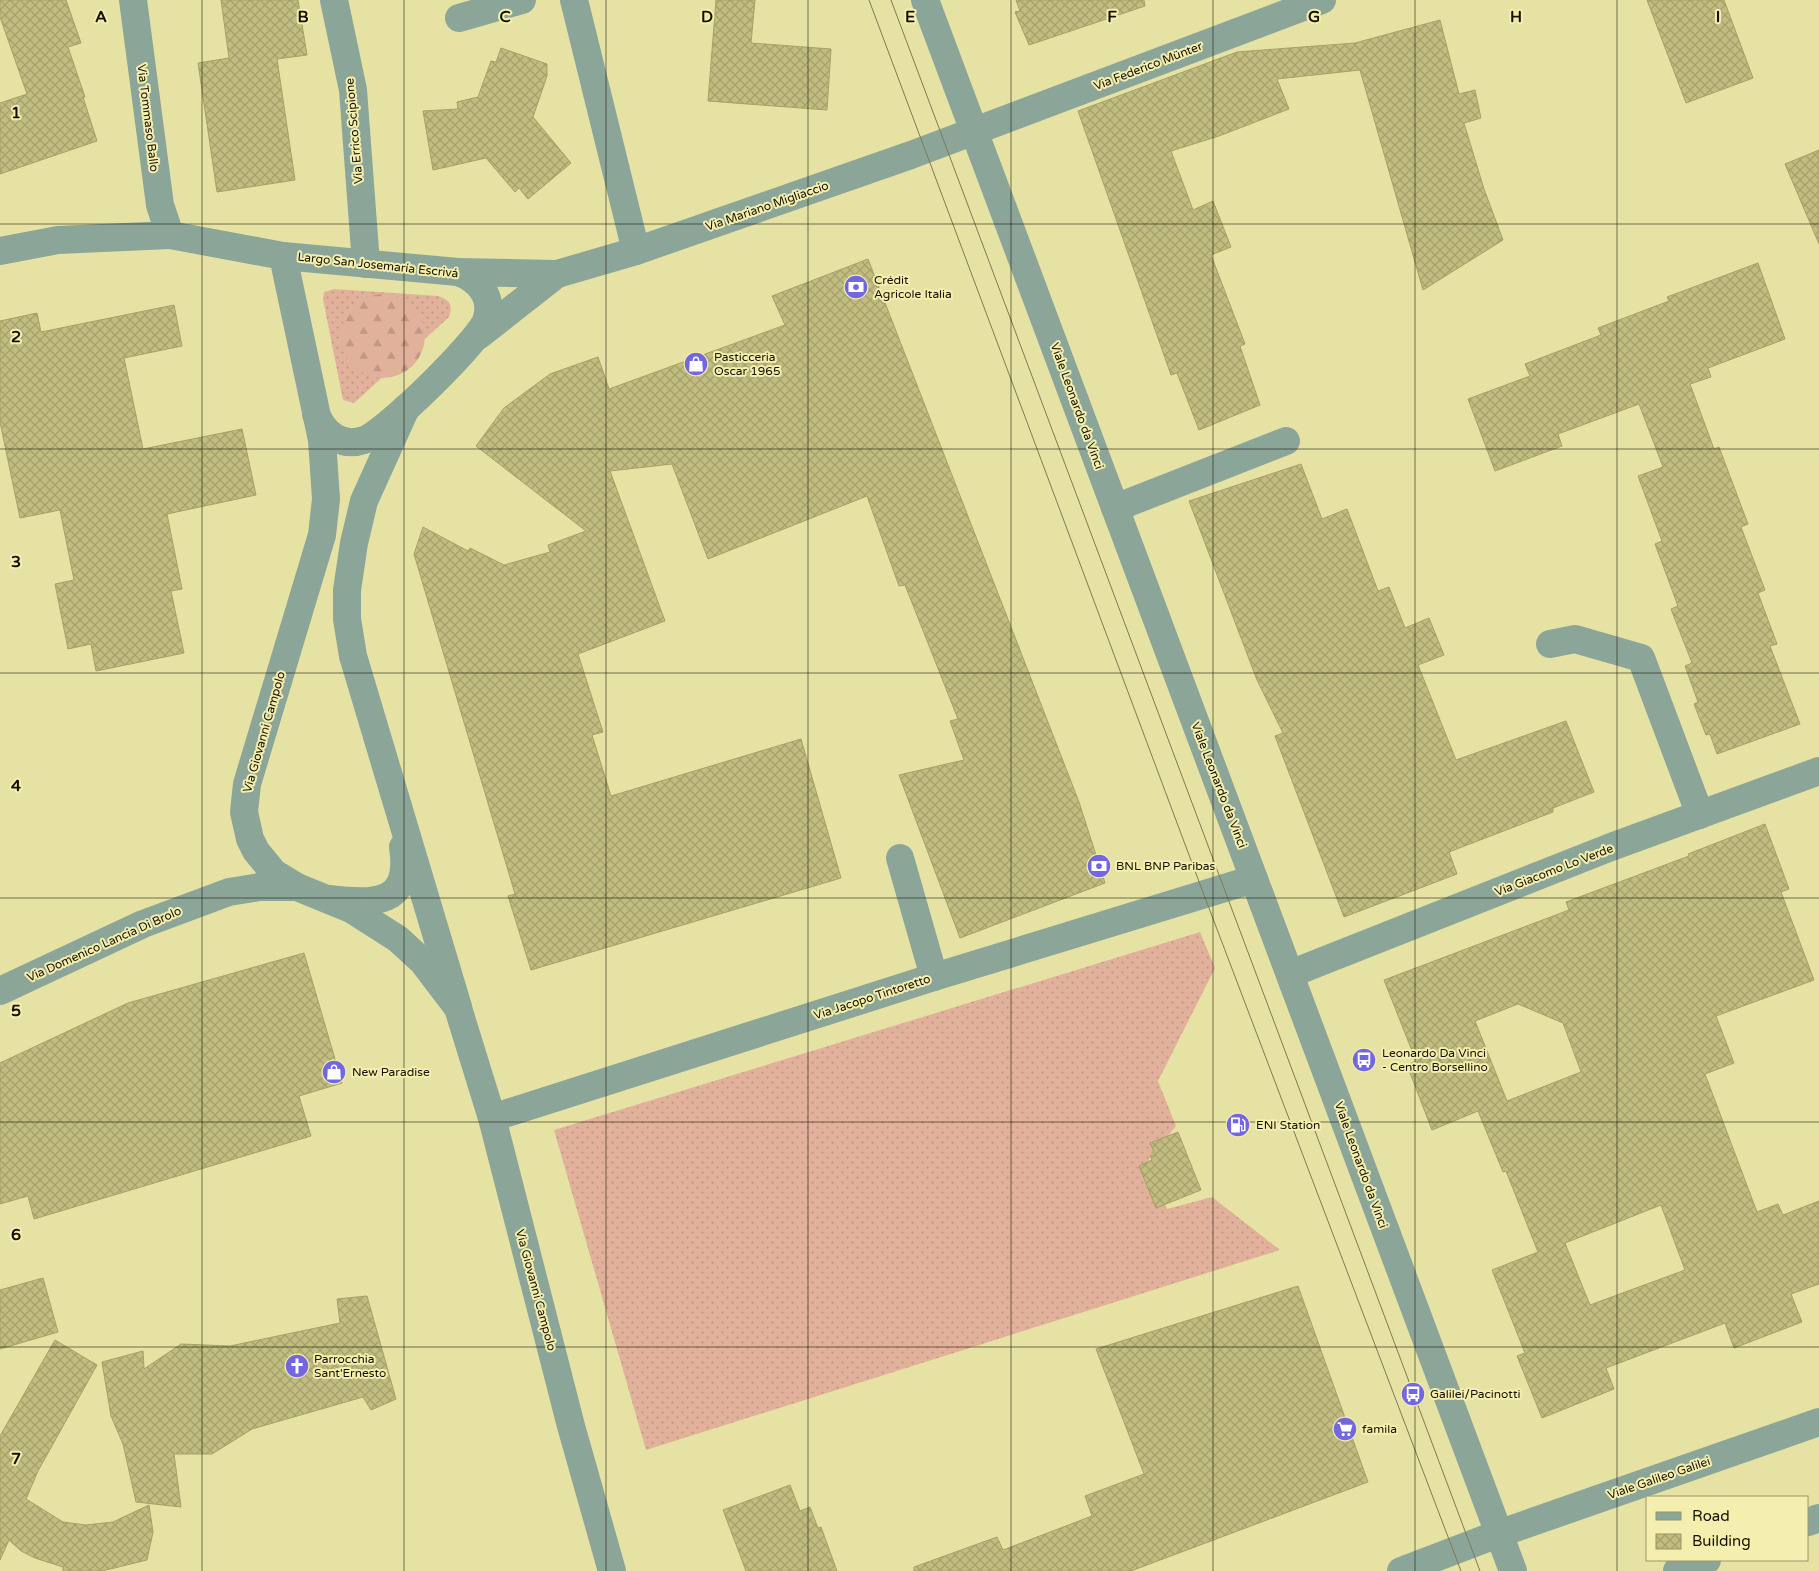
<svg xmlns="http://www.w3.org/2000/svg" width="1819" height="1571" font-family="'Varela Round',sans-serif">
	<style>
		.grass { fill: url(#grass-dots) }
		.forest { fill: url(#forest-firs) }
		.building { fill: url(#building-cross-hatch); stroke: #a6a164; fill-rule: evenodd }
		.lines { fill: none; stroke-linecap: round; stroke-linejoin: round }
		.pedestrian { stroke: #8ba699; stroke-width: 28 }
		.minor { stroke: #8ba699; stroke-width: 28 }
		.tertiary { stroke: #8ba699; stroke-width: 28 }
		.tram { stroke: #7f7b53; stroke-width: 1 }
		.grid { fill: none; stroke: #141100; stroke-width: 1; stroke-opacity: 0.55 }
		.labels { text-anchor: middle; dominant-baseline: central; stroke-width: 4; stroke-linejoin: round; paint-order: stroke }
		.street-label { font-size: 12px; fill: #141100; stroke: #f4efaf }
		.poi-label { font-size: 12px; fill: #141100; stroke: #f4efaf; text-anchor: start }
		.grid-label { font-size: 16px; text-anchor: middle; font-weight: bold; fill: #141100; stroke: #f4efaf; stroke-width: 4; stroke-linejoin: round; paint-order: stroke }
	</style>
	<defs>
		<pattern id="grass-dots" width="8" height="8" patternUnits="userSpaceOnUse" patternTransform="scale(1.25)"><rect width="8" height="8" fill="#e2b19c"/><path d="M2 2h.1M6 6h.1" fill="none" stroke="#c19785" stroke-width="1.8" stroke-linecap="round"/></pattern>
		<pattern id="forest-firs" width="22" height="20" patternUnits="userSpaceOnUse" patternTransform="scale(1.25)"><rect width="22" height="20" fill="#e2b19c"/><path d="M5 1l3.5 6h-7zM16 11l3.5 6h-7z" fill="#c19785"/></pattern>
		<pattern id="building-cross-hatch" width="8" height="8" patternUnits="userSpaceOnUse" patternTransform="scale(1.25)"><rect width="8" height="8" fill="#c1bc7f"/><path d="M0 0l8 8M0 8l8-8" fill="none" stroke="#a5a16c"/></pattern>
	</defs>
	<rect width="100%" height="100%" fill="#e6e2a3"/>
	<g class="grass">
		<path d="M 334,289 L 438,296 C 450,300 453,305 449,317 L 354,403 L 343,400 L 323,299 L 324,292 Z"/>
		<polygon points="1200,932 1215,968 1158,1081 1176,1126 1149,1159 1167,1209 1212,1197 1280,1250 646,1450 554,1130"/>
	</g>
	<circle class="forest" cx="383" cy="336" r="42"/>
	<g class="building">
		<polygon points="0,0 66,0 81,43 68,47 85,97 83,97 97,141 0,174 0,103 27,94 0,17"/>
		<polygon points="221,0 298,0 307,55 277,59 295,180 217,192 198,63 229,58"/>
		<polygon points="716,0 755,0 751,43 831,49 827,110 708,101"/>
		<polygon points="1016,0 1144,0 1145,6 1029,45 1015,12 1020,11"/>
		<polygon points="1647,0 1724,0 1753,78 1686,103"/>
		<polygon points="1440,20 1459,94 1475,90 1481,118 1464,123 1484,189 1503,240 1423,290 1360,70 1277,79 1289,109 1219,136 1171,151 1193,210 1213,201 1231,247 1211,255 1245,344 1240,346 1260,405 1199,430 1177,373 1171,375 1078,111 1237,52 1355,43"/>
		<polygon points="501,48 547,64 547,76 533,117 571,163 528,199 519,188 515,192 486,158 433,170 423,111 458,109 457,102 478,97 491,61 496,62"/>
		<polygon points="1819,150 1819,244 1785,164"/>
		<polygon points="868,259 1079,802 1105,883 960,938 899,775 964,760 950,721 958,719 905,585 899,586 867,496 708,559 672,464 610,471 665,621 578,654 603,732 592,735 611,796 801,739 841,878 531,970 508,896 515,894 414,554 423,527 468,551 470,548 504,565 550,552 548,545 586,531 476,446 504,408 550,374 598,357 609,389 785,325 772,296"/>
		<polygon points="1758,263 1785,339 1708,368 1711,377 1690,384 1714,449 1719,447 1748,524 1741,527 1765,590 1758,593 1777,644 1770,646 1800,724 1717,754 1710,734 1706,735 1694,704 1698,702 1685,666 1692,663 1671,609 1678,606 1655,544 1662,541 1638,476 1663,467 1639,404 1558,434 1562,446 1495,471 1468,399 1530,376 1525,364 1601,335 1598,328 1669,301 1667,297"/>
		<polygon points="174,305 182,346 124,358 143,449 242,429 256,495 167,514 182,589 171,591 184,653 96,671 91,644 68,649 55,584 74,580 60,510 20,518 0,422 0,321 37,313 41,332"/>
		<polygon points="1301,464 1322,519 1347,509 1378,591 1389,587 1405,628 1429,618 1444,655 1418,665 1456,760 1566,721 1594,792 1553,808 1553,812 1449,852 1457,874 1344,917 1275,736 1283,733 1257,680 1189,501"/>
		<path d="M 1765,824 L 1789,889 L 1781,892 L 1814,980 L 1716,1016 L 1734,1063 L 1705,1074 L 1757,1212 L 1778,1204 L 1783,1215 L 1819,1201 L 1819,1284 L 1791,1294 L 1802,1322 L 1734,1348 L 1725,1323 L 1606,1368 L 1614,1389 L 1542,1418 L 1517,1356 L 1525,1353 L 1492,1270 L 1538,1252 L 1506,1171 L 1503,1172 L 1478,1111 L 1432,1130 L 1407,1065 L 1416,1061 L 1384,980 L 1569,910 L 1566,902 L 1689,856 L 1688,854 ZM 1518,1004 L 1563,1023 L 1581,1072 L 1507,1101 L 1475,1021 ZM 1661,1205 L 1685,1270 L 1590,1305 L 1565,1243 Z"/>
		<polygon points="304,953 342,1083 299,1096 311,1136 34,1219 28,1196 0,1204 0,1063 128,1003"/>
		<polygon points="1178,1132 1201,1190 1156,1208 1139,1166 1152,1160 1150,1156 1155,1154 1150,1143"/>
		<polygon points="43,1278 58,1332 0,1349 0,1290"/>
		<polygon points="1298,1286 1368,1482 1131,1571 914,1571 914,1567 997,1537 1003,1550 1092,1516 1085,1496 1144,1474 1096,1349"/>
		<polygon points="367,1296 396,1399 371,1410 363,1397 252,1429 212,1454 174,1454 181,1507 136,1502 123,1444 111,1416 102,1362 143,1351 144,1369 181,1344 230,1346 340,1323 337,1299"/>
		<polygon points="55,1340 97,1365 38,1471 26,1499 63,1522 86,1525 113,1522 149,1505 153,1532 147,1560 102,1571 63,1571 63,1567 35,1558 21,1551 9,1540 0,1560 0,1436"/>
		<polygon points="790,1485 800,1511 810,1507 818,1528 821,1527 837,1571 746,1571 723,1510"/>
	</g>
	<g class="lines">
		<g class="pedestrian">
			<polyline points="574,0 636,251"/>
			<polyline points="459,18 522,0"/>
		</g>
		<g class="minor">
			<polyline points="334,0 353,90 366,264"/>
			<polyline points="0,251 58,240 170,235"/>
			<path d="M 283,256 L 458,272 C 478,279 493,296 487,318 C 482,339 385,433 364,440 C 341,448 324,433 316,414"/>
			<polyline points="458,272 557,274 636,251 911,155 1322,0"/>
			<polyline points="478,336 557,274"/>
			<polyline points="406,408 364,501 354,543 347,590 347,619 353,656 458,1007"/>
			<polyline points="1115,508 1286,441"/>
			<polyline points="1550,644 1575,639 1641,658 1700,815"/>
			<polyline points="900,858 934,977"/>
			<path d="M 329,899 C 373,904 412,906 403,847"/>
			<polyline points="1290,974 1611,847 1819,771"/>
			<polyline points="0,991 143,924 229,892 260,887 297,887"/>
			<polyline points="492,1118 934,977 1254,879"/>
			<polyline points="1808,1522 1819,1518"/>
			<polyline points="1401,1571 1498,1534 1819,1422"/>
			<polyline points="1677,1571 1707,1560"/>
		</g>
		<g class="tertiary">
			<polyline points="133,0 160,205 170,235 283,256 322,440 326,499 322,535 247,784 244,812 250,839 256,851 274,873 297,887 351,909 398,939 423,962 458,1008 492,1118 571,1426 612,1571"/>
			<polyline points="925,0 1513,1571"/>
		</g>
		<g class="tram">
			<polyline points="869,0 1204,895 1461,1571"/>
			<polyline points="891,0 1480,1571"/>
		</g>
	</g>
	<path class="grid" d="M 202,0 L 202,1571M 404,0 L 404,1571M 606,0 L 606,1571M 808,0 L 808,1571M 1011,0 L 1011,1571M 1213,0 L 1213,1571M 1415,0 L 1415,1571M 1617,0 L 1617,1571M 0,224 L 1819,224M 0,449 L 1819,449M 0,673 L 1819,673M 0,898 L 1819,898M 0,1122 L 1819,1122M 0,1347 L 1819,1347"/>
	<defs>
		<g id="bank-disc" transform="scale(1.25)"><circle r="9.5" fill="#7366e1" stroke="#f4efaf"/><path d="M-6-4H6V4H-6ZM0-2.3a2.3 2.3 0 1 0 0 4.6a2.3 2.3 0 1 0 0-4.6Z" fill="#fff"/></g>
		<g id="shop-disc" transform="scale(1.25)"><circle r="9.5" fill="#7366e1" stroke="#f4efaf"/><path d="M-5-2.5h2.3a2.7 3.5 0 0 1 5.4 0H5L5.5 6h-11ZM-1.5-2.5h3a1.5 2.3 0 0 0-3 0Z" fill="#fff"/></g>
		<g id="bus-disc" transform="scale(1.25)"><circle r="9.5" fill="#7366e1" stroke="#f4efaf"/><path d="M-5-6H5V4H4V6H2V4H-2V6H-4V4H-5ZM-3.5-4V0h7V-4ZM-3.5 1.2v1.5H-2V1.2ZM2 1.2v1.5H3.5V1.2Z" fill="#fff"/></g>
		<g id="fuel-disc" transform="scale(1.25)"><circle r="9.5" fill="#7366e1" stroke="#f4efaf"/><path d="M-5.5-6h7V0h2V4h1.3V-2.5L3-4.5l.8-.8L6-3V5H2.5V1h-1V6h-7ZM-4.2-4.7v3.2H.2V-4.7Z" fill="#fff"/></g>
		<g id="church-disc" transform="scale(1.25)"><circle r="9.5" fill="#7366e1" stroke="#f4efaf"/><path d="M-1.2-6h2.4v3.5h3.3v2.4h-3.3V6h-2.4V-.1h-3.3v-2.4h3.3Z" fill="#fff"/></g>
		<g id="supermarket-disc" transform="scale(1.25)"><circle r="9.5" fill="#7366e1" stroke="#f4efaf"/><path d="M-6-5.5h2.5l.6 2H6L4.5 2H-2.5L-4.4-4H-6ZM-1.5 3.2a1.3 1.3 0 1 0 .1 0ZM3 3.2a1.3 1.3 0 1 0 .1 0Z" fill="#fff"/></g>
	</defs>
	<g fill-rule="evenodd">
		<use href="#bank-disc" x="856" y="287"/>
		<use href="#shop-disc" x="696" y="364"/>
		<use href="#bank-disc" x="1099" y="866"/>
		<use href="#bus-disc" x="1364" y="1060"/>
		<use href="#shop-disc" x="334" y="1072"/>
		<use href="#fuel-disc" x="1238" y="1125"/>
		<use href="#church-disc" x="297" y="1366"/>
		<use href="#bus-disc" x="1413" y="1394"/>
		<use href="#supermarket-disc" x="1345" y="1429"/>
	</g>
	<g class="labels">
		<g class="street-label">
			<text transform="translate(1148 66) rotate(-21)">Via Federico Münter</text>
			<text transform="translate(148 118) rotate(83)">Via Tommaso Ballo</text>
			<text transform="translate(354 131) rotate(-95)">Via Errico Scipione</text>
			<text transform="translate(767 206) rotate(-19)">Via Mariano Migliaccio</text>
			<text transform="translate(378 265) rotate(6)">Largo San Josemaría Escrivá</text>
			<text transform="translate(1077 406) rotate(70)">Viale Leonardo da Vinci</text>
			<text transform="translate(264 732) rotate(-74)">Via Giovanni Campolo</text>
			<text transform="translate(1219 785) rotate(69)">Viale Leonardo da Vinci</text>
			<text transform="translate(1554 870) rotate(-21)">Via Giacomo Lo Verde</text>
			<text transform="translate(104 944) rotate(-24)">Via Domenico Lancia Di Brolo</text>
			<text transform="translate(872 997) rotate(-18)">Via Jacopo Tintoretto</text>
			<text transform="translate(1361 1165) rotate(70)">Viale Leonardo da Vinci</text>
			<text transform="translate(536 1290) rotate(75)">Via Giovanni Campolo</text>
			<text transform="translate(1659 1478) rotate(-19)">Viale Galileo Galilei</text>
		</g>
		<g class="poi-label">
			<text x="874" y="280">Crédit<tspan x="874" dy="14">Agricole Italia</tspan></text>
			<text x="714" y="357">Pasticceria<tspan x="714" dy="14">Oscar 1965</tspan></text>
			<text x="1116" y="866">BNL BNP Paribas</text>
			<text x="1382" y="1053">Leonardo Da Vinci<tspan x="1382" dy="14">- Centro Borsellino</tspan></text>
			<text x="352" y="1072">New Paradise</text>
			<text x="1256" y="1125">ENI Station</text>
			<text x="314" y="1359">Parrocchia<tspan x="314" dy="14">Sant'Ernesto</tspan></text>
			<text x="1430" y="1394">Galilei/Pacinotti</text>
			<text x="1362" y="1429">famila</text>
		</g>
	</g>
	<g class="grid-label">
		<text x="101" y="22">A</text>
		<text x="303" y="22">B</text>
		<text x="505" y="22">C</text>
		<text x="707" y="22">D</text>
		<text x="910" y="22">E</text>
		<text x="1112" y="22">F</text>
		<text x="1314" y="22">G</text>
		<text x="1516" y="22">H</text>
		<text x="1718" y="22">I</text>
		<text x="16" y="118">1</text>
		<text x="16" y="342">2</text>
		<text x="16" y="567">3</text>
		<text x="16" y="791">4</text>
		<text x="16" y="1016">5</text>
		<text x="16" y="1240">6</text>
		<text x="16" y="1464">7</text>
	</g>
	<rect x="1646" y="1496" width="162" height="65" fill="#f4efaf" stroke="#9a9669"/>
	<rect x="1656" y="1512" width="25" height="8" fill="#8ba699" stroke="#9a9669"/>
	<text x="1692" y="1521" font-size="15" fill="#141100">Road</text>
	<rect x="1656" y="1534" width="25" height="15" fill="url(#building-cross-hatch)" stroke="#9a9669"/>
	<text x="1692" y="1546" font-size="15" fill="#141100">Building</text>
</svg>
